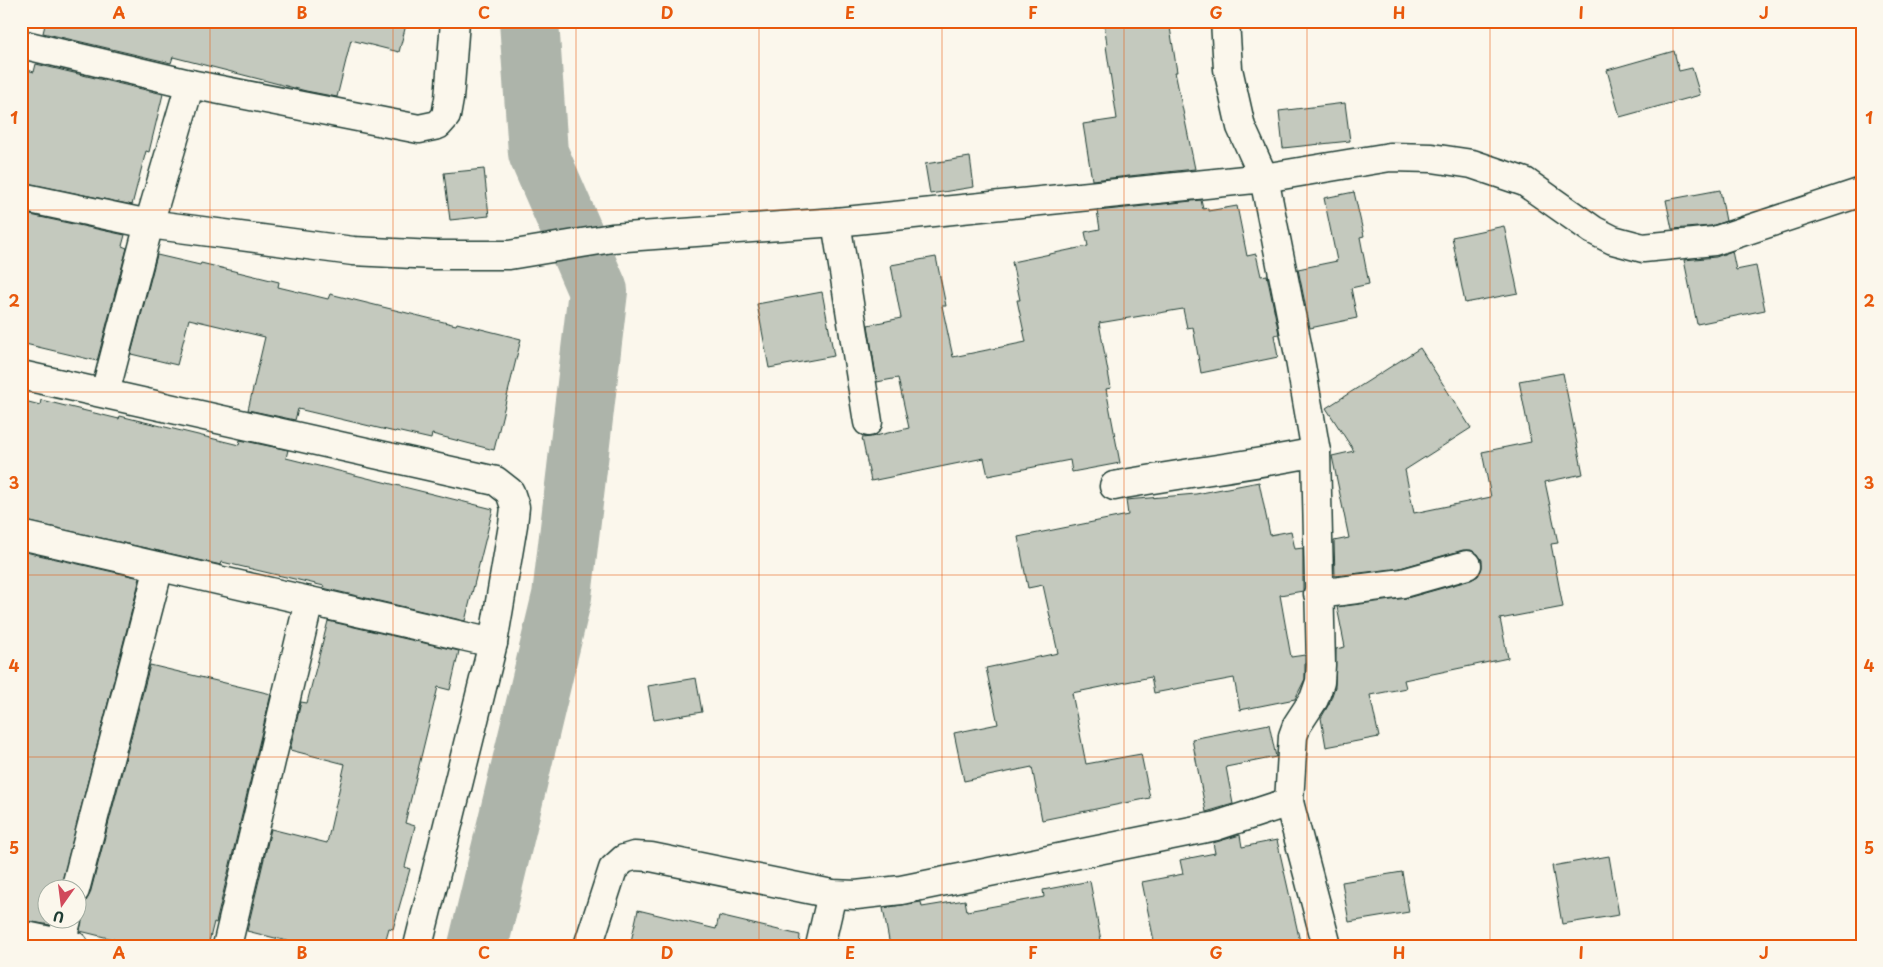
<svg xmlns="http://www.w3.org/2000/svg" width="1883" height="967" font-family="'Playpen Sans',sans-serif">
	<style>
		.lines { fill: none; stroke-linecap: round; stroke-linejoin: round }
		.river { stroke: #adb4aa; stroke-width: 60 }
		.building { fill: #c4c9be; stroke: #1f3d34 }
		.minor-casing { stroke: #1f3d34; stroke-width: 31 }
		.minor { stroke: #fbf7ec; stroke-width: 28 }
		.grid { fill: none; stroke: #e8590c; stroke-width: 1; stroke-opacity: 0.55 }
		.neatline { fill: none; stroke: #e8590c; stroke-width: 2 }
		.grid-label { font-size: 16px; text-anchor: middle; font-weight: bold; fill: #e8590c }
	</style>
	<rect width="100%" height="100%" fill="#fbf7ec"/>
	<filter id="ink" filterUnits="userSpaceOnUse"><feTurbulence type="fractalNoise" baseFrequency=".02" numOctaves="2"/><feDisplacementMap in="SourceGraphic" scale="10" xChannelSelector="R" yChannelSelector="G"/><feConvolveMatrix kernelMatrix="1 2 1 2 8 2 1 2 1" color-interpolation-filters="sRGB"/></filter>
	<g filter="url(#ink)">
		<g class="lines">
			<polyline class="river" points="478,946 562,596 598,291 538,153 529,21"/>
		</g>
		<g class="building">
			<polygon points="46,21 407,21 399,52 351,40 337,97 306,91 173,57 171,63 43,33"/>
			<polygon points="1104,21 1169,21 1177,72 1175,72 1195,169 1092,180 1083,124 1117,119 1106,46 1107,45"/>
			<polygon points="1674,51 1679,71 1692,68 1700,95 1620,117 1607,70"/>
			<polygon points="36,64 163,94 149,152 146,151 132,205 21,182 21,68 34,72"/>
			<polygon points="1345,103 1350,141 1283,148 1279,111"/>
			<polygon points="970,157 974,187 930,194 925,164"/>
			<polygon points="484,169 489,216 450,220 444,173"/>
			<polygon points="1720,190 1726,221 1711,226 1672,229 1666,200"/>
			<polygon points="1354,192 1364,236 1360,237 1369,284 1351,288 1357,318 1310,328 1298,269 1337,261 1324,198"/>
			<polygon points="1201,200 1203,209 1208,208 1208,211 1237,206 1247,256 1256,254 1261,276 1267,275 1279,334 1274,335 1278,357 1201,373 1193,327 1187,328 1183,309 1099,323 1111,388 1106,389 1120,463 1072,472 1070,460 988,476 984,458 871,481 862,438 871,437 909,428 898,378 877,382 868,325 901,318 891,265 936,257 946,306 942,306 953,357 1026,342 1017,300 1020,300 1012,262 1088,246 1085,232 1100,229 1097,211"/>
			<polygon points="21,213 125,235 122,246 127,248 97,361 21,343"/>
			<polygon points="1504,226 1518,293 1465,303 1452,237"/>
			<polygon points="1732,251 1736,270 1756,266 1765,310 1697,324 1684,260 1716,257"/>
			<polygon points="157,255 200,265 201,263 279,282 278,287 328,299 330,294 456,325 457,323 521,339 494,450 432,434 431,439 396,431 395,432 298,409 295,420 248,410 265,337 189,319 177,365 131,354"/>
			<polygon points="822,292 834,356 769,368 757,304"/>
			<polygon points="1420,348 1471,428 1405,470 1414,513 1491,497 1482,452 1531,442 1519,381 1563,373 1583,474 1545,482 1558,543 1551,544 1563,607 1500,619 1508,658 1404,680 1406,688 1370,695 1379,737 1326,747 1321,718 1329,704 1335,687 1336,649 1345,647 1337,607 1407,598 1471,580 1478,576 1482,568 1482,560 1478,554 1471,550 1463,550 1400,568 1335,576 1334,541 1349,538 1332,456 1354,451 1326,408"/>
			<polygon points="21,400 40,405 41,400 119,419 120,416 239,445 240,440 288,450 286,458 493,509 465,621 323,588 324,586 222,562 221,565 21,520"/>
			<polygon points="1259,482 1270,535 1291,531 1295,549 1303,548 1303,591 1280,595 1291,657 1305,655 1305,679 1295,699 1240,710 1234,678 1154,693 1151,677 1072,693 1086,764 1141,754 1150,798 1042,820 1032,767 964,781 954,733 998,724 986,668 1058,653 1043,585 1028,588 1018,537 1128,515 1126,500 1196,494"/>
			<polygon points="21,551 140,578 60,890 48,890 48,920 51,920 50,925 21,920"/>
			<polygon points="328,621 459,651 450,690 438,687 405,823 415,826 405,867 410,869 393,929 389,928 384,946 307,946 247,931 271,829 327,843 345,764 290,750 301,702 307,703"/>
			<polygon points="150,665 271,694 216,923 214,922 208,946 141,946 80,931 82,916 78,905 86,901 90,894"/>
			<polygon points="696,678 702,712 654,720 648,686"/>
			<polygon points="1269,724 1276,757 1226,767 1233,804 1206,812 1192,739"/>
			<polygon points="1240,835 1242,847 1277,840 1301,946 1155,946 1142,882 1183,874 1180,860 1215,853 1213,843"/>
			<polygon points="1609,856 1619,915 1562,924 1552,866"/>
			<polygon points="1402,872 1409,912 1349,922 1342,882"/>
			<polygon points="1090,881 1102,946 890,946 883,908 921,902 922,907 965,900 967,911 1044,897 1043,890"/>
			<polygon points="638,910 716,929 719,916 800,935 799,946 630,946"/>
		</g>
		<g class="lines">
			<g class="minor-casing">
				<g id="minor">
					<polyline points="21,44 190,84 419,129 438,125 446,116 449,99 455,21"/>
					<polyline points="21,197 149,224 353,251 434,255 509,255 612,238 836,222 1264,178 1390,157 1432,158 1472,164 1525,182 1593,230 1613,240 1643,248 1714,241 1862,192"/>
					<polyline points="836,222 868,422"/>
					<polyline points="21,375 496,481 510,492 515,507 513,525 493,643 418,946"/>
					<polyline points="105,393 149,224 190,84"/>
					<path d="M 1114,486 C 1181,473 1249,466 1316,452"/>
					<polyline points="21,535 493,643"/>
					<polyline points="1318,594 1403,583 1467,565"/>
					<polyline points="1289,802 1327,946"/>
					<polyline points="75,890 159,567"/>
					<polyline points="21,935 74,946"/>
					<polyline points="61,943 67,920"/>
					<polyline points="227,946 309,601"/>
					<polyline points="588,946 613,869 624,859 634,856 651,857 832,894 856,895 901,890 1216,826 1289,802 1293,736 1297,725 1314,699 1320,682 1321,665 1316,452 1300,360 1264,178 1241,127 1228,69 1225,21"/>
					<polyline points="820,946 832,894"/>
				</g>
			</g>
			<use href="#minor" class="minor"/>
		</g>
	</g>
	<path class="grid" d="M 210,21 L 210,946M 393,21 L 393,946M 576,21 L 576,946M 759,21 L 759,946M 942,21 L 942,946M 1124,21 L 1124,946M 1307,21 L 1307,946M 1490,21 L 1490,946M 1673,21 L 1673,946M 21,210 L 1862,210M 21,392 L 1862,392M 21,575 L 1862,575M 21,757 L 1862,757"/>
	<rect width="1883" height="967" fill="none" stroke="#fbf7ec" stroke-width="55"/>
	<g transform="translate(62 904) rotate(194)"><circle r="24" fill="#fbf7ec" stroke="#a3ada2"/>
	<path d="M0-4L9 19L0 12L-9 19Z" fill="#d1495b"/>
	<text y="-8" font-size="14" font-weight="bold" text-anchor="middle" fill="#1f3d34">U</text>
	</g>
	<rect x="28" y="28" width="1828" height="912" class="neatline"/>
	<g class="grid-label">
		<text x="119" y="19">A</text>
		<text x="302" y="19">B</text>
		<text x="484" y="19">C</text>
		<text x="667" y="19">D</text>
		<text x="850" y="19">E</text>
		<text x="1033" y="19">F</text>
		<text x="1216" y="19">G</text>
		<text x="1399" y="19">H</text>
		<text x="1581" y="19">I</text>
		<text x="1764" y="19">J</text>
		<text x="14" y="124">1</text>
		<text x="1869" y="124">1</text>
		<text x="14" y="307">2</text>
		<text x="1869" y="307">2</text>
		<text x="14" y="489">3</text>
		<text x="1869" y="489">3</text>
		<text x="14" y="672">4</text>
		<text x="1869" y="672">4</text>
		<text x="14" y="854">5</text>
		<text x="1869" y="854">5</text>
		<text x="119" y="959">A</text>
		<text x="302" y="959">B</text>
		<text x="484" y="959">C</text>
		<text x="667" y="959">D</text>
		<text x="850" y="959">E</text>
		<text x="1033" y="959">F</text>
		<text x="1216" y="959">G</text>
		<text x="1399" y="959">H</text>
		<text x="1581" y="959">I</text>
		<text x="1764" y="959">J</text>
	</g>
</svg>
